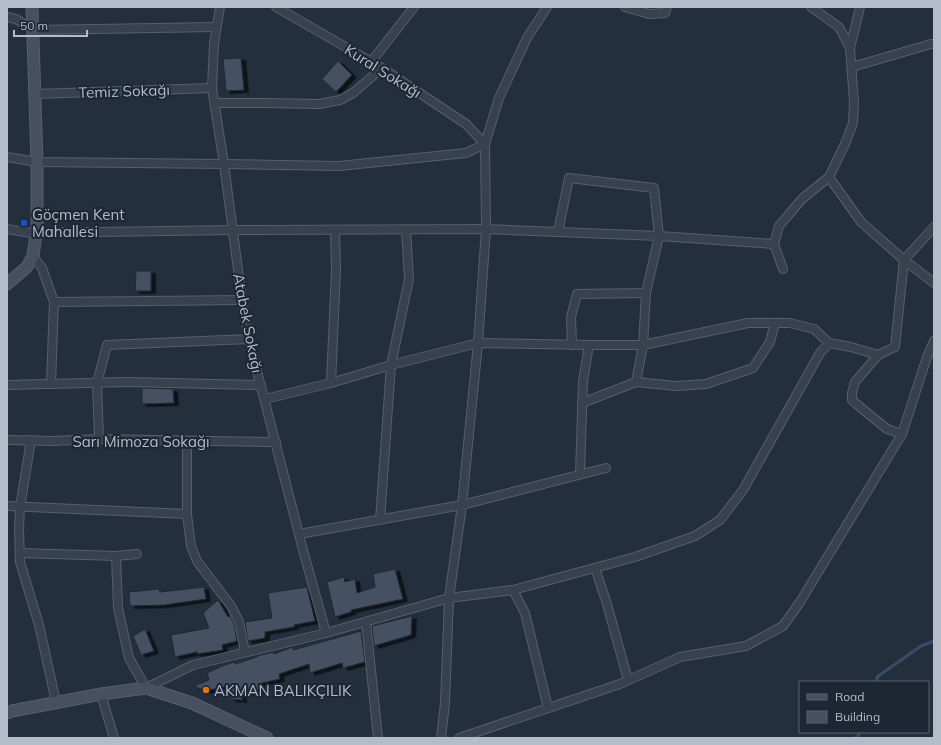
<svg xmlns="http://www.w3.org/2000/svg" width="941" height="745" font-family="Mulish,sans-serif">
	<style>
		.lines { fill: none; stroke-linecap: round; stroke-linejoin: round }
		.stream { stroke: #394c67; stroke-width: 3 }
		.building { fill: #455162; stroke: #1f2835; filter: url(#shadow) }
		.street-casing { stroke: #565f6c; stroke-width: 10 }
		.secondary-casing { stroke: #565f6c; stroke-width: 13 }
		.street { stroke: #38414e; stroke-width: 8 }
		.secondary { stroke: #465061; stroke-width: 11 }
		.transit-dot { fill: #1a4fb4; stroke: #1d2633; stroke-width: 1.5 }
		.food-dot { fill: #e8710a; stroke: #1d2633; stroke-width: 1.5 }
		.labels { text-anchor: middle; dominant-baseline: central; stroke-width: 4; stroke-linejoin: round; paint-order: stroke }
		.street-label { font-size: 15px; fill: #b4bcc9; stroke: #1d2633 }
		.poi-label { font-size: 15px; fill: #b4bcc9; stroke: #1d2633; text-anchor: start }
	</style>
	<defs>
		<filter id="shadow"><feDropShadow dx="4.5" dy="2.5" stdDeviation="0" flood-color="#0009"/></filter>
	</defs>
	<rect width="100%" height="100%" fill="#242f3e"/>
	<g class="lines">
		<g class="stream">
			<polyline points="877,682 877,677 921,646 934,641"/>
			<polyline points="855,738 858,736 860,732"/>
		</g>
	</g>
	<g class="building">
		<polygon points="241,58 244,90 226,91 223,59"/>
		<polygon points="338,61 352,75 336,92 322,79"/>
		<polygon points="136,271 151,271 151,291 135,291"/>
		<polygon points="142,388 173,389 174,403 142,404"/>
		<polygon points="395,569 403,599 351,610 351,612 335,617 327,582 344,577 345,582 355,579 357,593 375,587 373,574"/>
		<polygon points="204,587 206,599 164,605 130,606 129,592 159,589 160,592"/>
		<polygon points="307,587 315,621 294,625 294,627 265,632 265,638 248,641 245,622 272,618 268,593"/>
		<polygon points="218,600 228,617 230,616 234,624 237,641 222,645 223,650 197,654 197,652 175,657 171,635 209,628 203,613"/>
		<polygon points="412,616 411,635 374,646 372,626"/>
		<polygon points="145,629 154,651 141,655 133,636"/>
		<polygon points="361,631 365,662 343,668 342,663 310,673 309,664 279,674 280,679 258,684 260,691 241,694 243,700 231,699 228,686 205,691 194,686 209,680 207,673 222,666 234,662 235,664 257,657 257,656 273,652 274,654 293,647 293,650"/>
	</g>
	<g class="lines">
		<g class="street-casing">
			<g id="street">
				<polyline points="220,7 214,44 212,88 224,164 242,300 250,344 303,550 326,633"/>
				<polyline points="625,7 649,14 665,13 667,7"/>
				<polyline points="7,17 16,19 33,30 216,27"/>
				<polyline points="850,48 860,7"/>
				<polyline points="371,62 414,7"/>
				<polyline points="852,67 931,44 934,44"/>
				<polyline points="35,94 212,88"/>
				<polyline points="215,103 264,103 319,104 340,100 353,93 382,68"/>
				<polyline points="7,157 37,162 224,164 339,166 466,153 485,144 466,124 382,68 276,7"/>
				<polyline points="829,177 861,222 904,260 934,283"/>
				<polyline points="7,229 31,233 233,230 486,229 659,236 774,244"/>
				<polyline points="558,232 569,178 654,188 659,236 646,293 643,345 636,382"/>
				<polyline points="33,256 42,268 54,302 242,300"/>
				<polyline points="783,269 774,244 779,226 803,198 829,177 845,144 853,123 854,102 850,48 839,27 811,7"/>
				<polyline points="572,345 571,317 577,294 646,293"/>
				<polyline points="878,355 855,382 852,393 852,400 860,407 887,429 902,434"/>
				<polyline points="331,383 336,270 335,230"/>
				<polyline points="51,384 54,302"/>
				<polyline points="7,385 127,382 261,385"/>
				<polyline points="265,399 331,383 391,365 478,343 589,345 643,345 748,323 790,323 814,329 829,343 851,347 878,355 895,347 904,260 934,227"/>
				<polyline points="582,403 636,382 676,386 706,384 753,368 770,342 775,323"/>
				<polyline points="99,439 97,383 107,345 249,339"/>
				<polyline points="7,440 52,441 99,439 276,442"/>
				<polyline points="31,440 20,507 19,529 20,562 39,625 56,702"/>
				<polyline points="187,441 187,514 191,546 197,561 231,606 239,622 245,652"/>
				<polyline points="580,474 583,381 589,345"/>
				<polyline points="7,506 187,514"/>
				<polyline points="380,520 391,365 409,279 406,230"/>
				<polyline points="299,534 462,505 606,468"/>
				<polyline points="20,553 116,556 137,554"/>
				<polyline points="116,556 118,608 129,658 146,688 193,665 326,633 449,598 513,590 635,557 695,536 720,520 743,490 820,353 829,343"/>
				<polyline points="595,568 607,604 628,680"/>
				<polyline points="513,590 525,613 548,708"/>
				<polyline points="366,622 378,738"/>
				<polyline points="101,694 114,738"/>
				<polyline points="441,738 445,703 449,598 462,505 478,343 486,229 485,144 499,98 527,38 547,7"/>
				<polyline points="459,738 620,684 680,657 746,646 783,626 800,602 902,434 927,357 934,341"/>
			</g>
		</g>
		<g class="secondary-casing">
			<g id="secondary">
				<polyline points="7,284 27,267 33,256 37,227 37,162 32,7"/>
				<polyline points="7,713 12,711 101,694 146,688 192,703 267,738"/>
			</g>
		</g>
		<use href="#street" class="street"/>
		<use href="#secondary" class="secondary"/>
	</g>
	<rect class="transit-dot" x="20" y="219" width="8" height="8" rx="2"/>
	<circle class="food-dot" cx="206" cy="690" r="4"/>
	<g class="labels">
		<g class="street-label">
			<text transform="translate(383 71) rotate(32)">Kural Sokağı</text>
			<text transform="translate(124 91) rotate(-2)">Temiz Sokağı</text>
			<text transform="translate(248 323) rotate(79)">Atabek Sokağı</text>
			<text x="141" y="441">Sarı Mimoza Sokağı</text>
		</g>
		<g class="poi-label">
			<text x="32" y="214">Göçmen Kent<tspan x="32" dy="17">Mahallesi</tspan></text>
			<text x="214" y="690">AKMAN BALIKÇILIK</text>
		</g>
	</g>
	<rect width="941" height="745" fill="none" stroke="#b4bcc9" stroke-width="16"/>
	<rect x="799" y="681" width="130" height="52" fill="#1d2633" stroke="#59626f"/>
	<rect x="807" y="694" width="20" height="6" fill="#465061" stroke="#59626f"/>
	<text x="835" y="701" font-size="12" fill="#b4bcc9">Road</text>
	<rect x="807" y="711" width="20" height="12" fill="#455162" stroke="#59626f"/>
	<text x="835" y="721" font-size="12" fill="#b4bcc9">Building</text>
	<path d="M14 30v6h73v-6" fill="none" stroke="#b4bcc9" stroke-width="2"/>
	<text x="20" y="30" font-size="12" fill="#b4bcc9" stroke="#1d2633" stroke-width="3" paint-order="stroke">50 m</text>
</svg>
